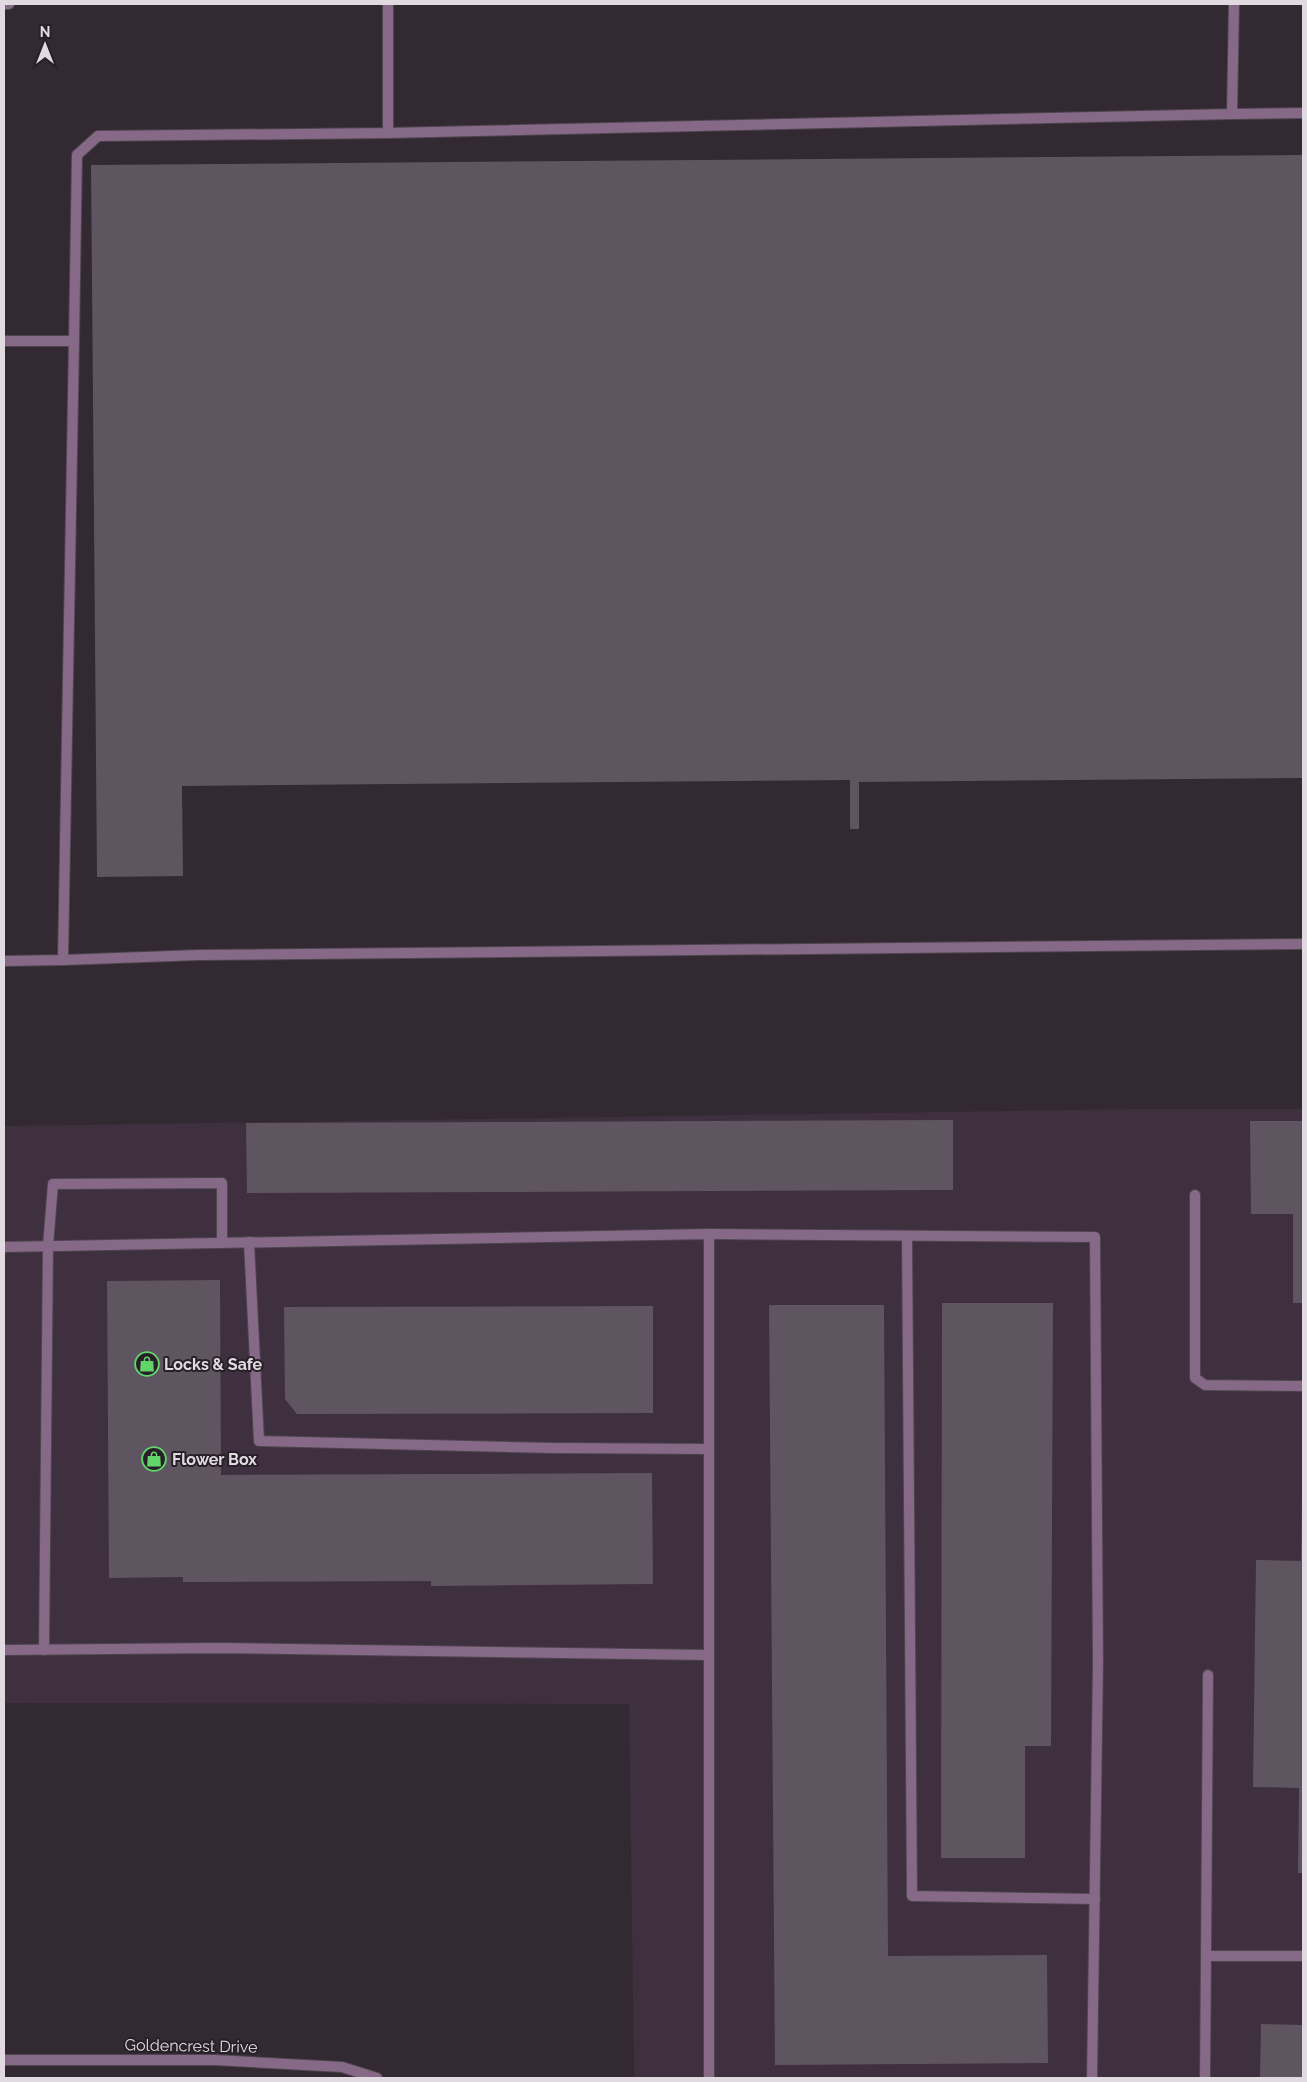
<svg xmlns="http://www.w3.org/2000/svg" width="1307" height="2082" font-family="Raleway,sans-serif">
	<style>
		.built { fill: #3e303e }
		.building { fill: #5f5560 }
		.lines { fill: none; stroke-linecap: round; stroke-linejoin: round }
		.service-casing { stroke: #4e454e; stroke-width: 12 }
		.minor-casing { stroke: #4e454e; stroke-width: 12 }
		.service { stroke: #866987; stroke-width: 10 }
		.minor { stroke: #866987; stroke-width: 10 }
		.labels { text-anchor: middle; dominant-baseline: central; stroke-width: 4; stroke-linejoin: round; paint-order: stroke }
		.poi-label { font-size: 16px; font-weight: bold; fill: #e1dbe1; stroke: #281f28; text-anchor: start }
		.street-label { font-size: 16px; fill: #e1dbe1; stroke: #281f28 }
	</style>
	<rect width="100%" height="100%" fill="#322932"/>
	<polygon class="built" points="1137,1109 1303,1109 1303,2078 634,2078 629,1704 4,1703 4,1126"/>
	<g class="building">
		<polygon points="1303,155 1303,778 859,782 859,829 850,829 850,780 182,786 183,876 97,877 91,165"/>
		<polygon points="953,1120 953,1190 247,1193 246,1123"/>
		<polygon points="1250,1121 1303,1121 1303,1303 1293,1303 1293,1214 1251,1214"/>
		<polygon points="220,1280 221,1475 652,1473 653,1584 431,1586 431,1581 183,1582 183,1577 109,1578 107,1281"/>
		<polygon points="942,1303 1053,1303 1051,1746 1025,1746 1025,1858 941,1858"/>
		<polygon points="769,1305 884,1305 888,1956 1047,1955 1048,2063 775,2065"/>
		<polygon points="653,1306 653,1413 297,1414 285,1399 284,1307"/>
		<polygon points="1302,1498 1303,1498 1303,1873 1298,1873 1299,1788 1253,1787 1256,1560 1301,1561"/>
		<polygon points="1261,2024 1303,2025 1303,2078 1260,2078"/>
	</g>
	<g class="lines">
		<g class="service-casing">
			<g id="service">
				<polyline points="1232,114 1303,113"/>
				<polyline points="388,133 1232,114 1234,4"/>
				<polyline points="4,341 74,341 63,960 4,961"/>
				<polyline points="74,341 77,155 98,136 388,133 388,4"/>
				<polyline points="63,960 199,955 1303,944"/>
				<polyline points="1195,1195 1195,1378 1205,1385 1303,1386"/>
				<polyline points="709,1234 1095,1237 1098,1663 1092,2078"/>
				<polyline points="907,1236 912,1896 1095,1899"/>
				<polyline points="249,1242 259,1441 554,1448 709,1449"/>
				<polyline points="4,1247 709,1234 709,1655 218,1648 4,1650"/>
				<polyline points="44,1650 48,1246 53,1184 222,1183 222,1243"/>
				<polyline points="709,1655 709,2078"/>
				<polyline points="1206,1956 1208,1675"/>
				<polyline points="1205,2078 1206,1956 1303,1956"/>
			</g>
		</g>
		<g class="minor-casing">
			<g id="minor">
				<polyline points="4,4 9,4"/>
				<polyline points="4,2060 215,2060 342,2067 377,2078"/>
			</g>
		</g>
		<use href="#service" class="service"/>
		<use href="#minor" class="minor"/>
	</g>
	<defs>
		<g id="shop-ring" transform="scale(1.25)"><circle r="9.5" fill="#281f28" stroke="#61d46a" stroke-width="1.5"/><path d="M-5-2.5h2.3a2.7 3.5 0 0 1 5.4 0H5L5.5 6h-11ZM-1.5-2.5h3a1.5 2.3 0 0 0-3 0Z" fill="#61d46a"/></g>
	</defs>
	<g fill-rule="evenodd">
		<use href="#shop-ring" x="147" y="1364"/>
		<use href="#shop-ring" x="154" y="1459"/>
	</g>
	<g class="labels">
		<g class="poi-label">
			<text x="164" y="1364">Locks &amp; Safe</text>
			<text x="172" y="1459">Flower Box</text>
		</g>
		<g class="street-label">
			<text transform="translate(191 2046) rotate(1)">Goldencrest Drive</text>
		</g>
	</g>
	<rect width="1307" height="2082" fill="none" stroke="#e1dbe1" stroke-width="10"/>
	<g transform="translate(45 45)" stroke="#281f28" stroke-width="4" paint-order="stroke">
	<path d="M0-4L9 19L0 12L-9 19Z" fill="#e1dbe1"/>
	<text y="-8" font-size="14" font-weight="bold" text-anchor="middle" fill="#e1dbe1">N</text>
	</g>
</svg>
